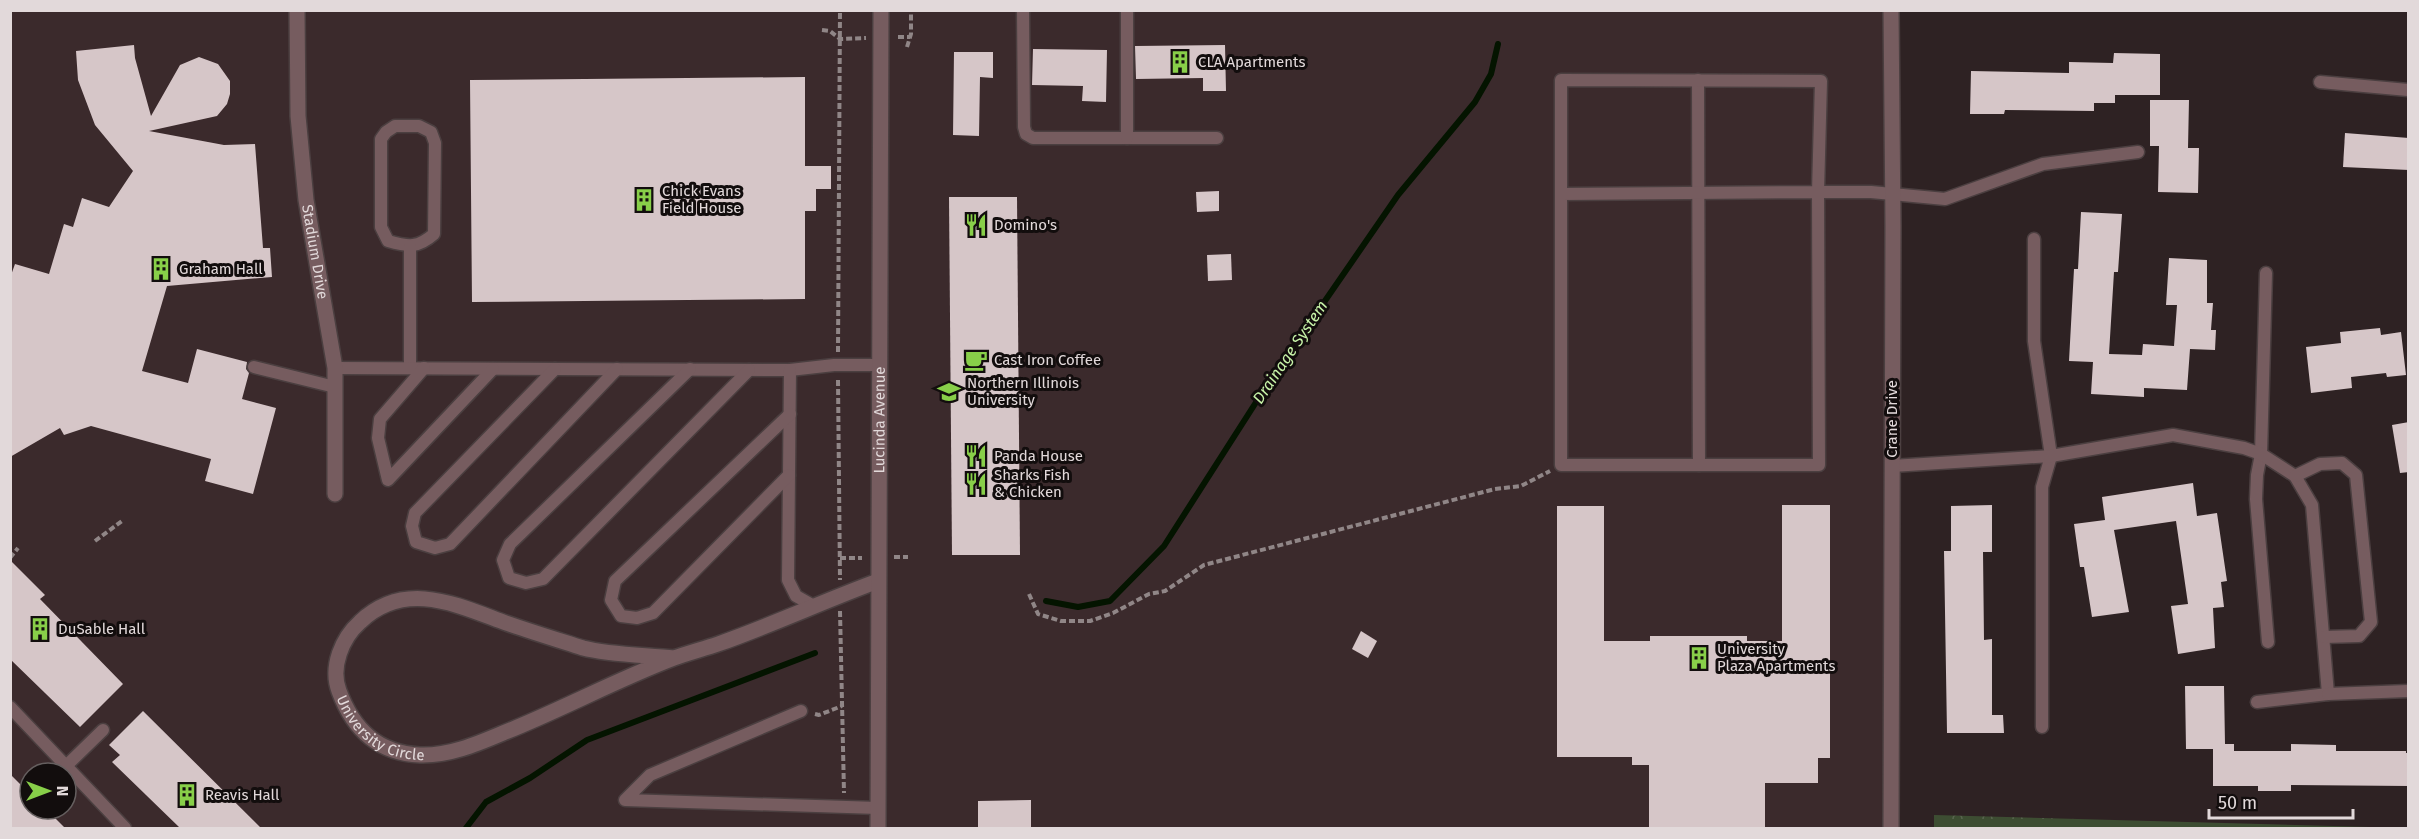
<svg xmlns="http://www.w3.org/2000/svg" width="2419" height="839" font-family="'Fira Sans',sans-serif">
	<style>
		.built { fill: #3b2a2c; fill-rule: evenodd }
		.park { fill: url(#park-crowns) }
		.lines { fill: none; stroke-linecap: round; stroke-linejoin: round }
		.stream { stroke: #041400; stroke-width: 6 }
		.building { fill: #d6c6c8 }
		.lane-casing { stroke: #4b3f40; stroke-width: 15 }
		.street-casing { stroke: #4b3f40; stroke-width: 18 }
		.path { stroke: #908687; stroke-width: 4; stroke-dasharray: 6 3; stroke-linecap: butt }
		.lane { stroke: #765c5f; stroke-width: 12 }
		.street { stroke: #765c5f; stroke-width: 15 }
		.labels { text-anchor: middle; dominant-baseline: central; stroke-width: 6; stroke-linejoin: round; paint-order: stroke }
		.poi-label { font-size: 15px; fill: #e2d9da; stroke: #120d0d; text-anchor: start }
		.street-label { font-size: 15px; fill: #e2d9da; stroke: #120d0d }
		.water-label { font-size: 16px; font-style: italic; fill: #c7f3a8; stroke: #120d0d }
	</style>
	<defs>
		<pattern id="park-crowns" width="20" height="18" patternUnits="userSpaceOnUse" patternTransform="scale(1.5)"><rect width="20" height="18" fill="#3d4d32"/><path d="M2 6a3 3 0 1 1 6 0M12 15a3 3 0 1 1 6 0" fill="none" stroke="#59664f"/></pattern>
	</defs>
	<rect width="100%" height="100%" fill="#2e2223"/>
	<path class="built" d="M 10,11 L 1891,11 L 1884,828 L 11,828 ZM 30,773 L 66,773 L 66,809 L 30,809 Z"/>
	<polygon class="park" points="1934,815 2408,828 1934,828"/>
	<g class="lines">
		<g class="stream">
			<polyline points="1046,601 1078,607 1110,601 1164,546 1269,382 1398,195 1475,102 1491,74 1498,44"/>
			<polyline points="466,828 486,802 530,778 587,740 815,653"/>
		</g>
	</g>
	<g class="building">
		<polygon points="134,45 135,58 151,116 180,65 199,57 218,64 230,81 230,94 227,104 217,116 149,131 224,145 255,144 263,248 270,248 272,277 167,286 142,371 188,383 197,349 247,362 246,369 249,373 242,399 276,408 253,494 205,481 211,459 91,426 64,435 60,428 10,457 10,278 15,264 49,274 64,224 73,227 82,198 109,207 133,171 95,125 78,80 76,51"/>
		<polygon points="1225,45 1226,91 1203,91 1203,78 1136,79 1135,46"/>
		<polygon points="1033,49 1107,50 1106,102 1082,101 1083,86 1032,85"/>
		<polygon points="954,52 993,52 993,78 980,77 979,136 953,135"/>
		<polygon points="2114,53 2160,54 2160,95 2115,95 2115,103 2094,103 2094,111 2005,110 2004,114 1970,114 1971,71 2069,73 2069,62 2113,63"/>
		<polygon points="805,77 805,166 831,166 831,189 816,189 816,211 805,211 805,299 472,302 470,80"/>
		<polygon points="2150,100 2189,100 2188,148 2199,148 2198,193 2158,192 2159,146 2150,146"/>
		<polygon points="2345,133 2409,138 2409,170 2343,167"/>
		<polygon points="1219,191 1219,211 1197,212 1196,192"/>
		<polygon points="949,197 1017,197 1020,555 952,555"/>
		<polygon points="2081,212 2122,214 2118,272 2114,272 2109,354 2142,355 2143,344 2174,346 2177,305 2166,305 2169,258 2207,260 2207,303 2213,303 2211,330 2216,330 2215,350 2190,349 2187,390 2144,388 2144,397 2091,394 2093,362 2069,361 2074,269 2078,269"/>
		<polygon points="1231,254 1232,280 1208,281 1207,255"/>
		<polygon points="2380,328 2381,335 2401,332 2406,375 2387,377 2386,373 2351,377 2352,388 2311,393 2306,347 2341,343 2340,332"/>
		<polygon points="2409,422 2409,472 2400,473 2392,425"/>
		<polygon points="2193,483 2197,516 2217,513 2227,581 2221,582 2224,607 2213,608 2215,648 2178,654 2171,606 2188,604 2176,521 2114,530 2129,612 2092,617 2084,567 2080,567 2074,524 2105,520 2102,497"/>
		<polygon points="1782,505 1830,505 1830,758 1818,758 1818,783 1765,783 1765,828 1649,828 1649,765 1632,765 1632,757 1557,757 1557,506 1604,506 1604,641 1650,641 1650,636 1747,636 1747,641 1782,641"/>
		<polygon points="1992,505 1992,552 1983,552 1984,640 1992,639 1992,715 2003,715 2004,733 1947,733 1944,551 1951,551 1951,506"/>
		<polygon points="10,560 45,595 40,599 123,684 80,727 10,659"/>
		<polygon points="1361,631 1377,641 1368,658 1352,649"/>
		<polygon points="2185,686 2224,686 2225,744 2234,744 2234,751 2291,751 2291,744 2336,745 2336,751 2406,751 2406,753 2409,753 2409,786 2291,785 2291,791 2258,791 2258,786 2213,786 2213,749 2186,749"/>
		<polygon points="143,711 261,828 180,828 112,762 120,755 109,745"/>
		<polygon points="10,774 30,794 30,809 46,809 65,828 10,828"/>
		<polygon points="1031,800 1031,828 978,828 978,801"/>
	</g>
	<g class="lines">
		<g class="lane-casing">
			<g id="lane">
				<polyline points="1023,10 1024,127 1026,134 1033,138 1217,138"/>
				<polyline points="1127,10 1127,138"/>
				<polyline points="1698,80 1699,465"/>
				<polyline points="2320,82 2408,90"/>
				<path d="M 395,126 L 419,126 L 431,132 L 435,143 L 434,234 C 418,248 409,247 388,241 L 381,227 L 381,139 L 386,132 Z"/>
				<polyline points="1561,194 1818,192 1819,465 1561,465 1561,80 1821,81 1818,192 1871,192 1945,199 2043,164 2138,152"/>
				<polyline points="2034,239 2034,341 2051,456 2042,487 2042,727"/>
				<polyline points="410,246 410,368"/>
				<polyline points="2266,273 2261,454 2257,475 2256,499 2268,642"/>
				<polyline points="254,367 335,387"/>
				<polyline points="335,368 790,370 834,365 879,365"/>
				<polyline points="424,368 380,419 378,438 388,480 493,369"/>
				<polyline points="555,369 415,513 412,526 416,542 435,548 450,544 617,369"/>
				<polyline points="690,369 510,544 503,560 509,578 526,583 543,579 749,370"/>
				<polyline points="790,370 788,580 796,596 812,605"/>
				<polyline points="1892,466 2051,456 2173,435 2244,448 2261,454 2295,476 2312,505 2328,694 2257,702"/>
				<polyline points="789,475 653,613 637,618 621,616 611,600 615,581 790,414"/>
				<polyline points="2295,476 2320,464 2342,463 2356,475 2371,622 2359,636 2324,637"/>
				<polyline points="2328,694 2408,691"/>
				<polyline points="10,707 125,828"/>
				<polyline points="801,711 650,775 625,800 878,808"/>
				<polyline points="66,766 103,730"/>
			</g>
		</g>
		<g class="street-casing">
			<g id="street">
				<path id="s1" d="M 297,10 L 298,116 L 306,200 L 335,368 L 335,494"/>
				<polyline points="1891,10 1893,226 1891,828"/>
				<path id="s2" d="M 674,658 C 646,655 610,655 583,648 C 558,640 532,632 506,623 C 457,605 405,579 360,622 C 342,638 330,667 339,691 C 353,729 377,753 420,755 C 449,756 477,744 503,733 C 561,710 616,680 674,658 C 688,653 703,649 718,644 C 772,625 824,601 878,581"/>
				<path id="s3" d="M 878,828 L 881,10"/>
			</g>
		</g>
		<g class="path">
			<polyline points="822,30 830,31 840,39 866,38"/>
			<polyline points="898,37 910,37"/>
			<polyline points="907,47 911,34 911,10"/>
			<polyline points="838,352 840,10"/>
			<polyline points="838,380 840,580"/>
			<polyline points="95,541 122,521"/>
			<polyline points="894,557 908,557"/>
			<polyline points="10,558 18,548"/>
			<polyline points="840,558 862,558"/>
			<polyline points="1029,594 1038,614 1061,621 1090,621 1113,613 1149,594 1165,591 1204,565 1495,489 1521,486 1550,471"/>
			<polyline points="840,611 844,793"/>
			<polyline points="815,714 819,715 842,706"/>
		</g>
		<use href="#lane" class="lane"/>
		<use href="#street" class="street"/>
	</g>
	<defs>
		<g id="building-bare" transform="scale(1.8)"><path d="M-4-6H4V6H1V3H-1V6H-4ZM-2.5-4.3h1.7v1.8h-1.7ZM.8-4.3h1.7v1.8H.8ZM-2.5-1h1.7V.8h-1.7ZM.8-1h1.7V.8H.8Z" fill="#88cf49" stroke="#120d0d" stroke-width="2.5" paint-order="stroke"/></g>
		<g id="restaurant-bare" transform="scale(1.8)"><path d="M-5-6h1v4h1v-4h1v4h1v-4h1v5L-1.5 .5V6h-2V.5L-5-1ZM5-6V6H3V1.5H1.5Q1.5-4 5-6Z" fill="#88cf49" stroke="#120d0d" stroke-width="2.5" paint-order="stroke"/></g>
		<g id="cafe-bare" transform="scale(1.8)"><path d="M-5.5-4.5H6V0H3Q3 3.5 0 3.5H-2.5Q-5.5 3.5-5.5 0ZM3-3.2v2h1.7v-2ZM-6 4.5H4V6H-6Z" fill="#88cf49" stroke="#120d0d" stroke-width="2.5" paint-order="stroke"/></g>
		<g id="university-bare" transform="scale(1.8)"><path d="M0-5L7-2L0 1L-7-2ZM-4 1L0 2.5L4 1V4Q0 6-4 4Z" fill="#88cf49" stroke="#120d0d" stroke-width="2.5" paint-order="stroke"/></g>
	</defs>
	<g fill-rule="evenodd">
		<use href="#building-bare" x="1180" y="62"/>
		<use href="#building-bare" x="644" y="200"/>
		<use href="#restaurant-bare" x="976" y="225"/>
		<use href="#building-bare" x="161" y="269"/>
		<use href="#cafe-bare" x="976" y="360"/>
		<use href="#university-bare" x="949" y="392"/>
		<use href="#restaurant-bare" x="976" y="456"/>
		<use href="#restaurant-bare" x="976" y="484"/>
		<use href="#building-bare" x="40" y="629"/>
		<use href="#building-bare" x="1699" y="658"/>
		<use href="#building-bare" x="187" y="795"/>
	</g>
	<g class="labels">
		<g class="poi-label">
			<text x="1198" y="62">CLA Apartments</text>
			<text x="662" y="191">Chick Evans<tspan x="662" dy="17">Field House</tspan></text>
			<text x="994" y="225">Domino's</text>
			<text x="179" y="269">Graham Hall</text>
			<text x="994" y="360">Cast Iron Coffee</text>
			<text x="967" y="383">Northern Illinois<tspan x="967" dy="17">University</tspan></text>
			<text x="994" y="456">Panda House</text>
			<text x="994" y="475">Sharks Fish<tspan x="994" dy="17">&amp; Chicken</tspan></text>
			<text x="58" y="629">DuSable Hall</text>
			<text x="1717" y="649">University<tspan x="1717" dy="17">Plaza Apartments</tspan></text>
			<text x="205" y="795">Reavis Hall</text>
		</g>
		<g class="street-label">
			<text stroke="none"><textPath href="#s1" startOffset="243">Stadium Drive</textPath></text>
			<text stroke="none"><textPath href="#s3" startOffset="408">Lucinda Avenue</textPath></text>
			<text transform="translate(1892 419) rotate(-90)">Crane Drive</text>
			<text stroke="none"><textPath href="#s2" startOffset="465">University Circle</textPath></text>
		</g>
		<g class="water-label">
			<text transform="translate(1290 352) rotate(-56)">Drainage System</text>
		</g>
	</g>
	<rect width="2419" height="839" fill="none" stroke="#e2d9da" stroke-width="24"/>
	<g transform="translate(48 791) rotate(90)"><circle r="28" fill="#120d0d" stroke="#655f5f" stroke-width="1.5"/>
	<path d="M0-4.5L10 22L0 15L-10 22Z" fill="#88cf49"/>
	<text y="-9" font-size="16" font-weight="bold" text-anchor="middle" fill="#e2d9da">N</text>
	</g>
	<path d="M2209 809v9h144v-9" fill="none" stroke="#e2d9da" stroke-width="3"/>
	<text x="2218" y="809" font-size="18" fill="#e2d9da" stroke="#120d0d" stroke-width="4.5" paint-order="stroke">50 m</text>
</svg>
